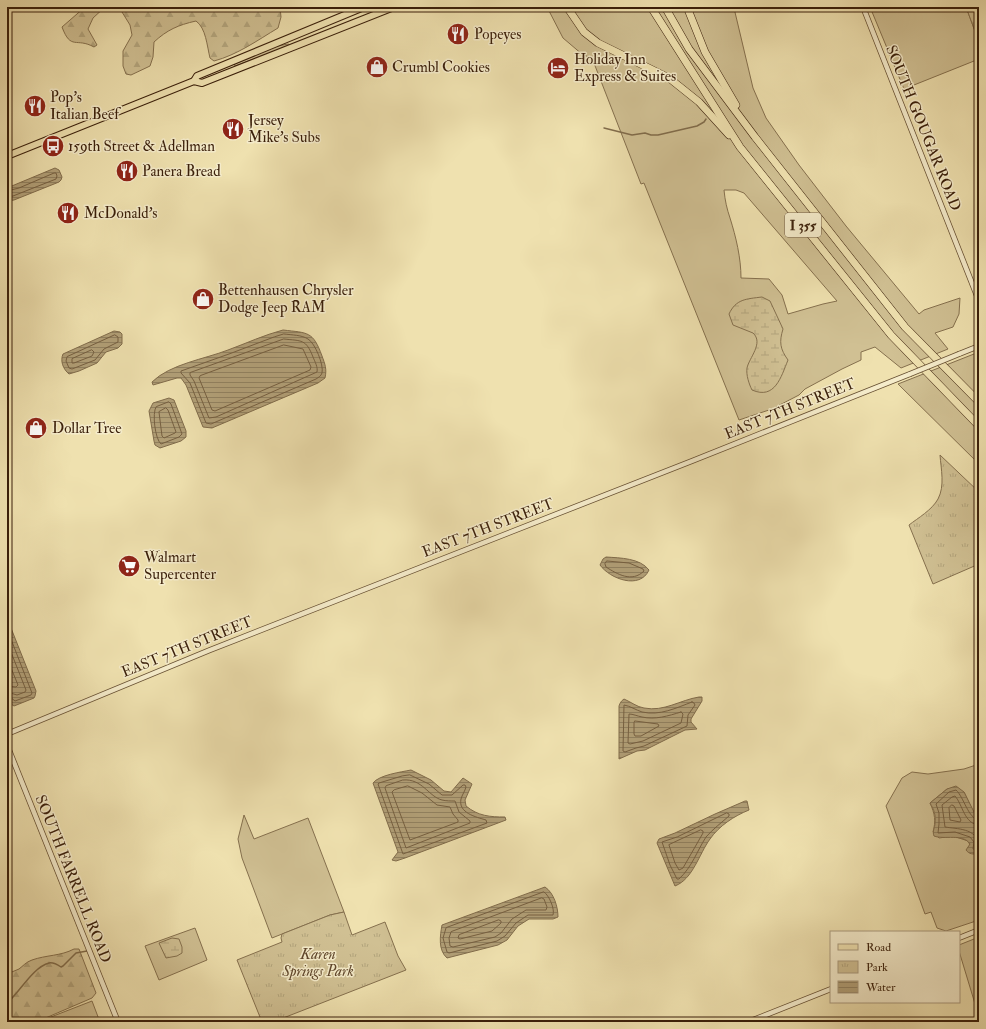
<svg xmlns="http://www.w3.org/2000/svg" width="986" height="1029" font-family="'IM FELL Double Pica',serif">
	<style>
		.grass { fill: #d0c093; stroke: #85704e; fill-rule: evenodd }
		.forest { fill: url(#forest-firs); stroke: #85704e }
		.wetland { fill: url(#wetland-marsh); stroke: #85704e }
		.park { fill: url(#park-tufts); stroke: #85704e }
		.water { fill: url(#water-rules); stroke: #816c4b }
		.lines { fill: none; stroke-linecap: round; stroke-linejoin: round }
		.shore { stroke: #765f40; stroke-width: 1 }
		.stream { stroke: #816c4b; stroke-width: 1.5 }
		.minor-casing { stroke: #675033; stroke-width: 6 }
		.major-casing { stroke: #3a1f0a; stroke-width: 8 }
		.highway-casing { stroke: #3a1f0a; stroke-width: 8 }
		.minor { stroke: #f5eccb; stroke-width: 4.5 }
		.major { stroke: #efe1af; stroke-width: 6 }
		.highway { stroke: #efe1af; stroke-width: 7 }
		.minor-bridge-casing { stroke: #675033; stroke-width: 6; stroke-linecap: butt }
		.minor-bridge { stroke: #f5eccb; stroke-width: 4.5 }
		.labels { text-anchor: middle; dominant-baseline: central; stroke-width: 3; stroke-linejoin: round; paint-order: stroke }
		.shield { fill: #f5eccb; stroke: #725c44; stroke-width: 1 }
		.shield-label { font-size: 14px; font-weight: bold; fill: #3a1f0a }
		.poi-label { font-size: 15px; fill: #3a1f0a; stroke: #f5eccb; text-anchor: start }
		.street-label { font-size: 15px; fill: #3a1f0a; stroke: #f5eccb }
		.park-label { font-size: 15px; font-style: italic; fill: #60472c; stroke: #f5eccb }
	</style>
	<defs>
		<pattern id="forest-firs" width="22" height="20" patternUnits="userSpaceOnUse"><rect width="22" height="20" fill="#d0c093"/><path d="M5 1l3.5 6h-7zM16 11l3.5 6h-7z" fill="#b3a57d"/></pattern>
		<pattern id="wetland-marsh" width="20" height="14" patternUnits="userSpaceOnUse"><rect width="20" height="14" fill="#d0c093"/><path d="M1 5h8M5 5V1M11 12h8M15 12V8" fill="none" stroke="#b3a57d"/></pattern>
		<pattern id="park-tufts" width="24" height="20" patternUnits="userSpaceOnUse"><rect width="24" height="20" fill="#d0c093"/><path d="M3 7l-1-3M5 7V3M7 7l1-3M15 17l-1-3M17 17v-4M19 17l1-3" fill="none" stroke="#b3a57d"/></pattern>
		<pattern id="water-rules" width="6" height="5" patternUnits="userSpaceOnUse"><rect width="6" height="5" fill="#b19f77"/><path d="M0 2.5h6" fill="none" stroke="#918160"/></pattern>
	</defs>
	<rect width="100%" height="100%" fill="#efe1af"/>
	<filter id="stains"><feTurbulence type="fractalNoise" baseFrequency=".005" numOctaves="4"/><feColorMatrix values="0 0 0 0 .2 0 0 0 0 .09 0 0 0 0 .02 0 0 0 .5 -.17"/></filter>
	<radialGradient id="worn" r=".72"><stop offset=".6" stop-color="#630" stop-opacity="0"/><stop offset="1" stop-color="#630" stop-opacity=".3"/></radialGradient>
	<g class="grass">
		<path d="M 547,7 L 715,7 L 719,11 L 734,8 L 753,88 L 766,118 L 799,165 L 846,226 L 919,314 L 924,310 L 960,298 L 959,314 L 953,327 L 935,333 L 948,349 L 901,368 L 875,347 L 861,352 L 861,360 L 842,369 L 805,389 L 799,395 L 772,409 L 739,420 L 644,183 L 641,184 L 592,58 L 583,55 L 563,38 ZM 724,190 L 736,190 L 744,193 L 837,301 L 823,304 L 788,314 L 782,295 L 769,279 L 741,278 C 741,258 736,237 730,218 C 727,209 725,201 724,190 Z"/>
		<polygon points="870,7 966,7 979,42 979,59 904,89"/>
		<polygon points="288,44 291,45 235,66 234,63 273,47"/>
		<polygon points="979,352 979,464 898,384"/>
		<path d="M 979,764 L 979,818 L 974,813 L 964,792 L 947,789 L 930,803 C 935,814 936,821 933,832 L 939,838 L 953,836 L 968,841 L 975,855 L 979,853 L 979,920 L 946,931 L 937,928 L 931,912 L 925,914 L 886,806 L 902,778 L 912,772 L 928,774 L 964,769 Z"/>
		<polygon points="244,815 254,839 308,818 344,912 330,915 272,938 242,858 238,839"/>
		<polygon points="195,928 207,960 159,980 145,946"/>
		<polygon points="979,937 979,1017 959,951 959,945"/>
		<polygon points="92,1001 100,1022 38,1022"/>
	</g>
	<g class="forest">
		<path d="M 85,7 L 105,7 L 93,18 L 88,29 L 97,45 L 94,47 C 76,37 71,51 62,27 Z"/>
		<path d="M 123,7 L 280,7 L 281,17 L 278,28 C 258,40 237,55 214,61 L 210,58 C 207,46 206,28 196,21 C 178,25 167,30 154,42 L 153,57 L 150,66 L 131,75 L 126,74 L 123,66 L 123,51 L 132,35 L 130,25 L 122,12 Z"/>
		<polygon points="966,7 979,7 979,42"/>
		<path d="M 74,949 L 79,949 L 96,993 L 92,998 L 41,1020 L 28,1022 L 13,1022 L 7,1013 L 7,974 C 11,972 15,971 19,969 C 23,966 26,962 32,960 C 46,955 61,956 74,949 Z"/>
	</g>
	<g class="wetland">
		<path d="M 762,297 L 770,301 L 783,329 C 779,342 780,349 788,360 C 781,377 775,400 752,390 C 749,384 746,375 747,368 C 749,358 764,343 753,333 L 733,325 L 729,314 C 736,299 746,299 762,297 Z"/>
		<polygon points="172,938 179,939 182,947 182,953 177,956 166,958 159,943"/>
	</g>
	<g class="park">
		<path d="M 940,455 L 979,492 L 979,564 L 933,584 L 909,525 C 918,518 932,510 938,499 C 945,486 941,469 940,455 Z"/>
		<polygon points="344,912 352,935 385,922 398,956 406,970 273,1022 262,1022 237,960 282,942 281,938 282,934 330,915"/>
	</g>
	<g class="water">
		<polygon points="55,168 59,170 62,177 61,180 59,182 14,200 7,201 7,188"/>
		<path d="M 283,330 C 308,333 313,331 322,356 C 325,364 327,369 325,378 L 318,383 L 219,425 L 212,428 L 203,427 L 186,385 L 181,378 L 177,378 L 153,385 L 152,382 C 170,364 205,359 228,350 C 247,343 264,335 283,330 Z"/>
		<path d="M 114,331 L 120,332 L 122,334 L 122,344 L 118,348 L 106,352 L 97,363 L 79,371 L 69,374 C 63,369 60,361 63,354 Z"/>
		<polygon points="169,398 174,400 186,431 186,437 181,441 160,448 155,445 154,441 149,411 153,403"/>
		<path d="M 606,557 C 620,558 640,558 649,570 C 640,590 610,579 600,565 L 603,559 Z"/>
		<polygon points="7,618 36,691 35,696 34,698 14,706 11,704 7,697"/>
		<path d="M 699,697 L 702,697 L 702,701 L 691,719 L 691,722 L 697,729 L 685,730 L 645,750 L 637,751 L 619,759 L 619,706 C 620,703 621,701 624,699 C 631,702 637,707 644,708 C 664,712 680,700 699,697 Z"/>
		<path d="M 411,770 L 431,780 L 444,791 L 451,792 L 463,778 L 472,784 L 465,800 L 466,806 C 478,816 490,817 505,817 L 506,820 L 405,858 L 396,861 L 392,860 L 398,852 L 373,783 C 379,775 401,772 411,770 Z"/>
		<path d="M 956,786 L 964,792 L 974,812 L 979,818 L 979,853 C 973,855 969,854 966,850 L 970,844 C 963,833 944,840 934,836 C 932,831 935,828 935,823 C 936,815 934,810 930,803 L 947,789 Z"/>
		<path d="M 745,801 L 747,801 L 749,810 C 734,816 719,826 710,839 C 699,854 693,879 675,886 L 657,843 L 659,839 L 675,833 L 715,814 Z"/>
		<path d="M 545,887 C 554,893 558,907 558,917 L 553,919 L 529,919 L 518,926 L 507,940 L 498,945 L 447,958 C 438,950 440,936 442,925 Z"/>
	</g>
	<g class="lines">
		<g class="shore">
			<polyline points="7,191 19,188 54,173 56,173 57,176 56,179 13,196 7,197"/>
			<path d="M 284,334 C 292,335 302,335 308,339 C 315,343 324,365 322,373 C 321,376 319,377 316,379 L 211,424 L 206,423 L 190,383 L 181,373 L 181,371 L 229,354 L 274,337 Z"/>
			<polygon points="115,335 118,337 118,342 104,349 95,360 72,369 69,368 66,361 67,357"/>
			<path d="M 284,339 C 302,341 306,339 313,357 C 315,362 318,367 317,372 L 216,417 L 209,418 L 194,381 L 190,375 L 190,373 Z"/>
			<polygon points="284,345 303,349 311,367 310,370 215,411 212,410 199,378 200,376"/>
			<polygon points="92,350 94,352 92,356 74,363 72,363 72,359"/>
			<path d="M 169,402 L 171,404 L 182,434 L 179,437 L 161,444 C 155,439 152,413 156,407 Z"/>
			<polygon points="166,408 168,410 176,432 175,433 164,438 162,436 159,412"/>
			<path d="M 607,561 L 629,563 L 643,569 L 644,571 C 632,583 617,574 606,567 L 605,564 Z"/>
			<polyline points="7,629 32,693 31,695 15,701 10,697 7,697"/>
			<polyline points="7,642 26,690 25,692 17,695 7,692"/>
			<polyline points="7,658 18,685 16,687 7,686"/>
			<path d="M 692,702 L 694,703 L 695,705 L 688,715 L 687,726 L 644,746 L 636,748 L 625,752 L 623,751 L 624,705 C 630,706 636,710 642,712 C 660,716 676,708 692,702 Z"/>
			<path d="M 681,712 L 683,714 L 681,723 L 643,741 L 630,744 L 628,743 L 629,714 C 633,714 637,716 642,717 C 655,720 668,716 681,712 Z"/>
			<polygon points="635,721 658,724 659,726 641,736 635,736 634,734 634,723"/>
			<path d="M 410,775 L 429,784 L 442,795 L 452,795 L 463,785 L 465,785 L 466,787 C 465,791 462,795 461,799 C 458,813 476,817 486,820 L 487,823 L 403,854 L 378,784 L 379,783 L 402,776 Z"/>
			<path d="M 403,780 C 422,778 429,797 442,800 C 446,801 451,801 455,801 L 459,812 L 470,821 L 470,823 L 406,848 L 385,788 L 386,786 Z"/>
			<polygon points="408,786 422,793 437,805 450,807 453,814 458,820 458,822 410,840 392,792 394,790"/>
			<polygon points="952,805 954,806 961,820 960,822 950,820 949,808"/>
			<path d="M 727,813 L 729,814 L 729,816 C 721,823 713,829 706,837 C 697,851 692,867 679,879 L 677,879 L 670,865 L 662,842 L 677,837 Z"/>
			<path d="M 979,820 C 968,819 964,797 956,790 L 949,792 L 936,804 L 939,813 L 939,824 L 938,833 L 955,832 L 970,837 L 974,842 L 973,849 L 979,850"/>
			<path d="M 979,825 C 964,824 963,805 955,796 L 952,797 L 942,805 L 945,827 C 957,829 976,828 979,844"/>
			<polygon points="701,830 703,831 703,833 683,868 679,870 675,863 669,845"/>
			<path d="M 544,892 C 549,895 555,909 553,915 L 528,915 L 516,923 L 505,936 L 497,941 L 449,953 L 447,952 L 443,938 L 446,928 Z"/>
			<polygon points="542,898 544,899 547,907 546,910 526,910 512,919 501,933 495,937 453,947 450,946 449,938 451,932"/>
			<polygon points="499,920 501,921 501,923 492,931 460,939 458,938 459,935"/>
		</g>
		<g class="stream">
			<polyline points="604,128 632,135 645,133 651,135 658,135 697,126 704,122 706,119"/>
			<path d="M 7,1003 C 19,993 33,967 49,963 C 53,962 58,965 61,967 L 63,966 L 76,953 L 87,951"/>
		</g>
		<g class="minor-casing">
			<g id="minor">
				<polyline points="863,7 979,301"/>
				<polyline points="959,354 979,346"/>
				<polyline points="7,734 210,650 692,461 910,374"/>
				<polyline points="7,745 118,1022"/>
				<polyline points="959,938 979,930"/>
				<polyline points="748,1022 831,989"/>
			</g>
		</g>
		<g class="major-casing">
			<g id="major">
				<polyline points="194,81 197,76 364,7"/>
				<polyline points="7,156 194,81 202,83 394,7"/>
			</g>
		</g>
		<g class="highway-casing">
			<g id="highway">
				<polyline points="567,7 584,32 598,43 669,78 699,102 729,135"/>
				<polyline points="651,7 740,147 891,335 979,426"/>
				<polyline points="665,7 689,49 755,137 905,327 979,402"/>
				<polyline points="687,7 705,52 736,105"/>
			</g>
		</g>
		<use href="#minor" class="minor"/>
		<use href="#major" class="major"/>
		<use href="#highway" class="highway"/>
		<g class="minor-bridge-casing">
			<polyline id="minor-bridge" points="910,374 959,354"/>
		</g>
		<use href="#minor-bridge" class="minor-bridge"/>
	</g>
	<defs>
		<g id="restaurant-disc" transform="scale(1.15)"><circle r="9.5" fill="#8f2418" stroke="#f5eccb"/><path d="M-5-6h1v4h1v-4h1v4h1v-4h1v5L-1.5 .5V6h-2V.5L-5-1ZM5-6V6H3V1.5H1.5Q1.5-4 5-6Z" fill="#fff"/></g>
		<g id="shop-disc" transform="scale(1.15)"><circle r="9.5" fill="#8f2418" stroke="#f5eccb"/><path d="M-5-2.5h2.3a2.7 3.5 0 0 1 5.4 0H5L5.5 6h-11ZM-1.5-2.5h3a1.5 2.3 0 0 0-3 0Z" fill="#fff"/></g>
		<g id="hotel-disc" transform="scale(1.15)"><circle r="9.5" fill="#8f2418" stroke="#f5eccb"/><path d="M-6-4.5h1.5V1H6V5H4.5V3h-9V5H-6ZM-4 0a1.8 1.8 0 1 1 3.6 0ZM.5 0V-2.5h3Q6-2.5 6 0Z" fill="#fff"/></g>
		<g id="bus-disc" transform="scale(1.15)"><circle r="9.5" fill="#8f2418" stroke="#f5eccb"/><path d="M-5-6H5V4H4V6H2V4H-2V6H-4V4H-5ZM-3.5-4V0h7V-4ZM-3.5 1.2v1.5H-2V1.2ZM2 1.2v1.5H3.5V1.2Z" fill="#fff"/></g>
		<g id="supermarket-disc" transform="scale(1.15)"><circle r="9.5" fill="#8f2418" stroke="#f5eccb"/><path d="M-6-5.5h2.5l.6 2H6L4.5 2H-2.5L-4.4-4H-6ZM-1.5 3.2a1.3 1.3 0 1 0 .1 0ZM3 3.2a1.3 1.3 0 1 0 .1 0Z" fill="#fff"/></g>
	</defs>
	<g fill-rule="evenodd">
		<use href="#restaurant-disc" x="458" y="34"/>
		<use href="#shop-disc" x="377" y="67"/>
		<use href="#hotel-disc" x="558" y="68"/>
		<use href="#restaurant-disc" x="35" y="106"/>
		<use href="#restaurant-disc" x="233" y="129"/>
		<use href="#bus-disc" x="53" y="146"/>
		<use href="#restaurant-disc" x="127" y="171"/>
		<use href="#restaurant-disc" x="68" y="213"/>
		<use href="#shop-disc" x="203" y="299"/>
		<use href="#shop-disc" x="36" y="428"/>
		<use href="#supermarket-disc" x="129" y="566"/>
	</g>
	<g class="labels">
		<rect class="shield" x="785" y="213" width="36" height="24" rx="3"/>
		<g class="shield-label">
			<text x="803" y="225">I 355</text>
		</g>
		<g class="poi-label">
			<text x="474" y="34">Popeyes</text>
			<text x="574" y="59">Holiday Inn<tspan x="574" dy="17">Express &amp; Suites</tspan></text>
			<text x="392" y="67">Crumbl Cookies</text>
			<text x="50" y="97">Pop's<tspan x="50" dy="17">Italian Beef</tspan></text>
			<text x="248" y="120">Jersey<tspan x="248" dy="17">Mike's Subs</tspan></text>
			<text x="68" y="146">159th Street &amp; Adellman</text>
			<text x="142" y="171">Panera Bread</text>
			<text x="84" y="213">McDonald's</text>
			<text x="218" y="290">Bettenhausen Chrysler<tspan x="218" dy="17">Dodge Jeep RAM</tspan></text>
			<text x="52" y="428">Dollar Tree</text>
			<text x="144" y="557">Walmart<tspan x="144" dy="17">Supercenter</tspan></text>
		</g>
		<g class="street-label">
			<text transform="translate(923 128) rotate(68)">SOUTH GOUGAR ROAD</text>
			<text transform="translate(790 409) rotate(-22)">EAST 7TH STREET</text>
			<text transform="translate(488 528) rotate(-21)">EAST 7TH STREET</text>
			<text transform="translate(187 647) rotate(-22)">EAST 7TH STREET</text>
			<text transform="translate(73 879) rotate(68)">SOUTH FARRELL ROAD</text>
		</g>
		<g class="park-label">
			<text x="318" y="954">Karen<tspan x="318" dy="17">Springs Park</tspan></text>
		</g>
	</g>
	<rect width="986" height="1029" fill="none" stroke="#efe1af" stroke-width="24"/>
	<rect x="8" y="8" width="970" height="1013" fill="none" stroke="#3a1f0a" stroke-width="2"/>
	<rect x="12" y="12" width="962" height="1005" fill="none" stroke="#3a1f0a"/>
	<rect x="830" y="931" width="130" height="72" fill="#f5eccb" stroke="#aa9a7e"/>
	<rect x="838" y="944" width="20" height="6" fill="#efe1af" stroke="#aa9a7e"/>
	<text x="866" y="951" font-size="12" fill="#3a1f0a">Road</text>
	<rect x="838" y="961" width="20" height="12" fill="url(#park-tufts)" stroke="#aa9a7e"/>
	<text x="866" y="971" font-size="12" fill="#3a1f0a">Park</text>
	<rect x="838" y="981" width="20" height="12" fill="url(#water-rules)" stroke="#aa9a7e"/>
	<text x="866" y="991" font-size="12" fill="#3a1f0a">Water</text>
	<rect width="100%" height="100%" filter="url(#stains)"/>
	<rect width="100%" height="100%" fill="url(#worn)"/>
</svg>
